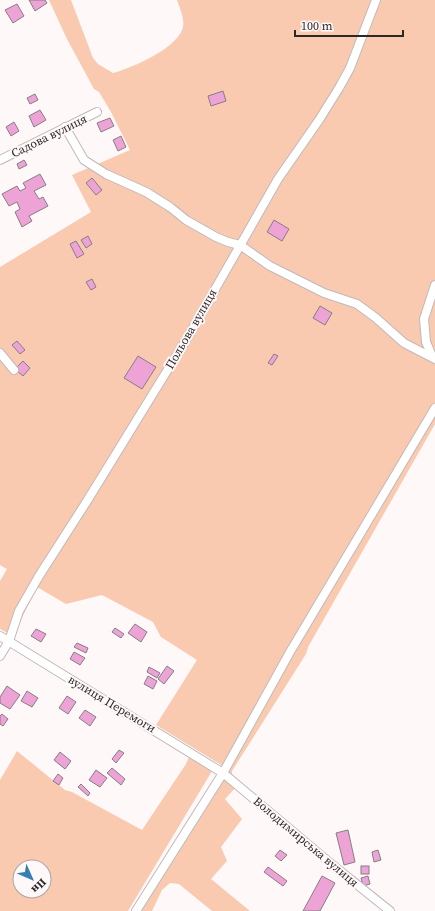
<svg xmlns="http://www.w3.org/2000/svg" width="435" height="911" font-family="'Source Serif 4',serif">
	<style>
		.green { fill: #f9caaf; fill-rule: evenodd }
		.building { fill: #eda3d5; stroke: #857f83 }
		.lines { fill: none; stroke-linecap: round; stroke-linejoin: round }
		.street-casing { stroke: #c0b9ba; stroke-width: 10 }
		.street { stroke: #fff; stroke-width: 8 }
		.labels { text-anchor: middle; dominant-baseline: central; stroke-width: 4; stroke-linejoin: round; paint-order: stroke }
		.street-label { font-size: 12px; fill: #2b2828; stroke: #fef8f9 }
	</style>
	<rect width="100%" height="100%" fill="#fef8f9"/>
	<g class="green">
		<path d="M 49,0 L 71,0 L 93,58 L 98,64 L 113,73 C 132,68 175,49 182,30 C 186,21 180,9 177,0 L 435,0 L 435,424 L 308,647 L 306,654 L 232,771 L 232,775 L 308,841 L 396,911 L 385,911 L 236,787 L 225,799 L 242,819 L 221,847 L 227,861 L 211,879 L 250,911 L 212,911 L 179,884 L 170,883 L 162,890 L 152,911 L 138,911 L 223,766 L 156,725 L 197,660 L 161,637 L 153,622 L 102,595 L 66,604 L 37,587 L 13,636 L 0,629 L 0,581 L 7,569 L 0,565 L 0,267 L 91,212 L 72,175 L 130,150 L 111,112 L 99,92 L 94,89 L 67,39 Z"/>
		<path d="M 17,751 L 65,790 L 72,792 L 142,830 L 186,764 L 190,755 L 212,771 L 128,911 L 0,911 L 0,780 ZM 20,867 L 44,867 L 44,891 L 20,891 Z"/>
	</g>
	<g class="building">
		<polygon points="29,0 45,0 47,3 35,11"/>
		<polygon points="17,4 24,16 13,23 5,10"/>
		<polygon points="223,91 226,101 211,106 208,96"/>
		<polygon points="35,94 38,100 30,104 27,98"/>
		<polygon points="40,110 46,120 34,127 29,116"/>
		<polygon points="110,118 114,126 101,132 97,123"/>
		<polygon points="14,122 19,131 11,136 6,127"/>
		<polygon points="121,136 126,147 118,151 113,140"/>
		<polygon points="24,160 27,165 19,169 17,164"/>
		<polygon points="40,174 46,185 34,191 39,199 43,197 48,206 29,216 32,221 22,227 15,212 20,209 17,202 9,206 2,194 17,186 20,191 26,188 23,183"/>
		<polygon points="92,178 102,190 96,195 86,183"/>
		<polygon points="274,220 289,229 282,241 267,232"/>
		<polygon points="88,236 92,244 86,248 81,240"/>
		<polygon points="76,241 84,254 77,258 70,244"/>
		<polygon points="92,279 96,287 91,290 86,282"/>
		<polygon points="320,306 332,313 325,325 313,318"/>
		<polygon points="17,341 25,350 20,354 12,345"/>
		<polygon points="274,354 278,356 272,365 268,363"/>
		<polygon points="138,356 156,367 142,389 124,378"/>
		<polygon points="23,361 30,368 23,376 15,369"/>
		<polygon points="135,624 147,632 141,642 128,633"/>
		<polygon points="115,628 124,634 121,638 112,632"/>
		<polygon points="36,629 46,634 41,642 31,636"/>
		<polygon points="77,643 88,648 86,653 74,647"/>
		<polygon points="74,652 85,658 80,665 70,659"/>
		<polygon points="167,666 174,671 164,684 158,679"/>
		<polygon points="149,667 160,673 157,678 147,672"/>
		<polygon points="148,676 157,681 153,689 144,684"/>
		<polygon points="7,686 20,695 10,709 0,703 0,697"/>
		<polygon points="27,691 38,698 32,707 21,701"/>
		<polygon points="67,696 76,702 68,714 59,708"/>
		<polygon points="85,710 96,717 90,726 79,718"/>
		<polygon points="2,714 8,719 3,726 0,724 0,716"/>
		<polygon points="119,750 124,753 116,763 112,759"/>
		<polygon points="60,752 71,761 65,769 54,760"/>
		<polygon points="112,768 125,779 121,785 107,773"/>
		<polygon points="96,770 107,778 100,787 89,780"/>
		<polygon points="58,774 63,778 59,785 53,781"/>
		<polygon points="81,784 90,793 88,796 78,787"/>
		<polygon points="348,830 355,862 344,865 336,833"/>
		<polygon points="280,850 287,855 281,861 275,856"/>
		<polygon points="378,850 381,860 374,862 372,852"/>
		<rect x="361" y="866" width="8" height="8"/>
		<polygon points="268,867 287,881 283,886 264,872"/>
		<polygon points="322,876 335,883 320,911 303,911"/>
		<polygon points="368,876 370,884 363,886 361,878"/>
	</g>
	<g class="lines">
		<g class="street-casing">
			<g id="street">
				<polyline points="65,127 84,160 106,174 146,192 170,207 186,220 216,237 228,242 240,245 270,266 324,293 357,304 376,318 404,343 435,359"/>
				<polyline points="0,160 97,112"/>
				<polyline points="0,353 14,370"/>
				<polyline points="432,356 426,342 424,319 435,285"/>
				<polyline points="0,636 223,773 329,862 390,911"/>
				<polyline points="0,656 9,641 19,611 39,576 87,501 186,340 249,230 278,179 319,120 339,88 350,68 376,0"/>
				<polyline points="136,911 223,773 290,652 435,408"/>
			</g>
		</g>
		<use href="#street" class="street"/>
	</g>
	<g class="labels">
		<g class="street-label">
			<text transform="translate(49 136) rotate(-26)">Садова вулиця</text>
			<text transform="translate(191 329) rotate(-60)">Польова вулиця</text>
			<text transform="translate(112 704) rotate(31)">вулиця Перемоги</text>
			<text transform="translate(306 842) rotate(40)">Володимирська вулиця</text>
		</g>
	</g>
	<g transform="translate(32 879) rotate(135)"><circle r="19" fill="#fef8f9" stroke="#aaa5a5"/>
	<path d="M0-3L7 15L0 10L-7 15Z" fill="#3580b3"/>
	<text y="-6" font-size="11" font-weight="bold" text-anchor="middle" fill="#2b2828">Пн</text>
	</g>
	<path d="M295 30v6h108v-6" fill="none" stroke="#2b2828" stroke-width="2"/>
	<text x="301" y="30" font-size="12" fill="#2b2828" stroke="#fef8f9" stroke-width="3" paint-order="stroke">100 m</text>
</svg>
